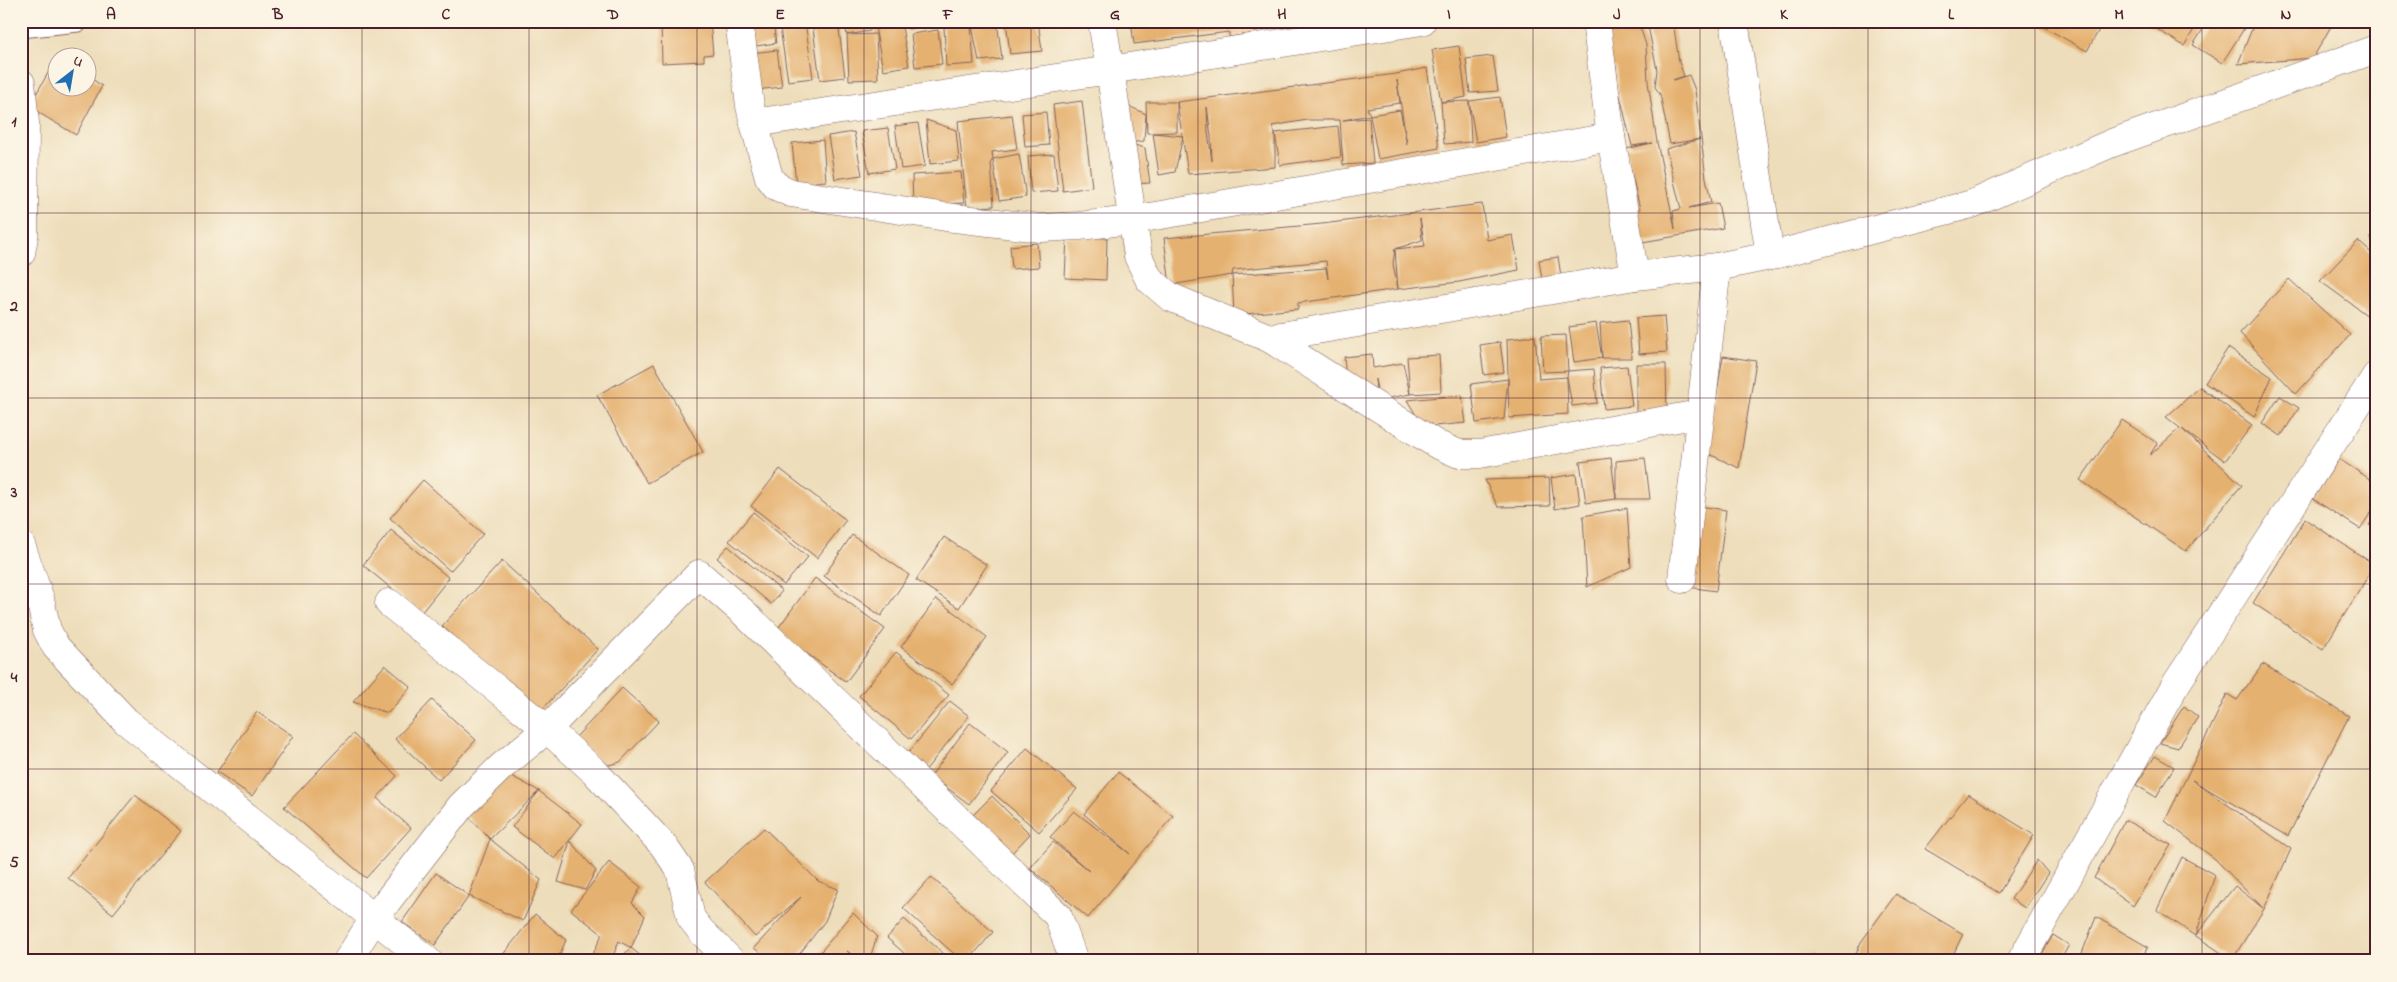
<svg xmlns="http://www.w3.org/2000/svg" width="2397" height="982" font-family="'Indie Flower',sans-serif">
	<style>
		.building { fill: #e5b16f; fill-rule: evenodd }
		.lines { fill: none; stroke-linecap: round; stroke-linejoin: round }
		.service-casing { stroke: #83625d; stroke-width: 23 }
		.minor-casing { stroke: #83625d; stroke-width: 29 }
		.tertiary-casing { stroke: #83625d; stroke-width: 29 }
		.service { stroke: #fff; stroke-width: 21 }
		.minor { stroke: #fff; stroke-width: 28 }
		.tertiary { stroke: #fff; stroke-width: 28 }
		.grid { fill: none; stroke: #4a1f2b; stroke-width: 1; stroke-opacity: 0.55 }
		.neatline { fill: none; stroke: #4a1f2b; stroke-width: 2 }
		.grid-label { font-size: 16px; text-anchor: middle; font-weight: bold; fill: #4a1f2b }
	</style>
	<rect width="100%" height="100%" fill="#fcf5e5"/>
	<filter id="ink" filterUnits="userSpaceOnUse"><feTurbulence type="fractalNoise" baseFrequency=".02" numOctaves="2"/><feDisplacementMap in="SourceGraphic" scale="10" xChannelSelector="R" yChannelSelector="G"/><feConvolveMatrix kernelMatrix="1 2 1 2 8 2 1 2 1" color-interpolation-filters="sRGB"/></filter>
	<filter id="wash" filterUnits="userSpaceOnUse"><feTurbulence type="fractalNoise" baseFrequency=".0096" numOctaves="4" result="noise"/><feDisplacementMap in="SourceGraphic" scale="20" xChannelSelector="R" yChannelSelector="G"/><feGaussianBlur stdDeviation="1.12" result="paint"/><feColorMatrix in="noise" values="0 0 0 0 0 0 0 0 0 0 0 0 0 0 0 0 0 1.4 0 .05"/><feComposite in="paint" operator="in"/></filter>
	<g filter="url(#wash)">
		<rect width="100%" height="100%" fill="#edddba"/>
		<g id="blocks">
			<g class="building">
				<polygon points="661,21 710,21 713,54 704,55 704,61 662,63"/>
				<polygon points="747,21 773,21 776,43 750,47"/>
				<polygon points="779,21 805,21 813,78 788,81"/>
				<polygon points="812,21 838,21 845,77 820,80"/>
				<polygon points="844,21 869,21 870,31 847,35"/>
				<polygon points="874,21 901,21 909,66 883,70"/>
				<polygon points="907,21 936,21 936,24 908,29"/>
				<polygon points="971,21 997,21 1002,59 979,61"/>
				<polygon points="1006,21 1038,21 1042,51 1010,54"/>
				<polygon points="1131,21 1256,21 1257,33 1229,37 1229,32 1134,44"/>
				<polygon points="1258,21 1300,21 1300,22 1259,29"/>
				<polygon points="1608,21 1638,21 1646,45 1648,82 1657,142 1675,229 1673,211 1681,209 1666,149 1700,139 1670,144 1660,94 1655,87 1657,70 1647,21 1673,21 1679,62 1684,76 1673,80 1689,75 1695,90 1706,178 1711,202 1689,208 1718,203 1723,228 1631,244 1625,212 1640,209 1626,149 1652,143 1632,146 1618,87 1616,66 1609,66"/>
				<polygon points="2033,21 2104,21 2087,51"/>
				<polygon points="2144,21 2199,21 2184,46"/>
				<polygon points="2208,21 2249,21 2222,63 2193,45"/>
				<polygon points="2255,21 2334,21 2313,58 2238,64"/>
				<polygon points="971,25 974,64 946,66 944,27"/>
				<polygon points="938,30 942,64 915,67 911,34"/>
				<polygon points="876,34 878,79 849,80 847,35"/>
				<polygon points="1459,46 1466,97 1441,102 1469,101 1471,142 1444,144 1441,102 1432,50"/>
				<polygon points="777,50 782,87 756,90 751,53"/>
				<polygon points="58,55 58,88 88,88 88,76 102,86 76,135 29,107"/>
				<polygon points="1493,56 1498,91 1470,93 1466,59"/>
				<path d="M 1427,68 L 1439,148 L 1378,159 L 1370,115 L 1400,110 L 1407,145 L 1397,80 L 1400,103 L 1367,108 L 1370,115 L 1343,120 L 1369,118 L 1373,163 L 1343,165 L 1340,120 L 1307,120 L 1272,126 L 1275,133 L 1338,126 L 1341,157 L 1280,165 L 1275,133 L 1275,167 L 1188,174 L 1177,102 L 1396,74 ZM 1207,107 L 1211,136 L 1212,161 L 1208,132 Z"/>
				<polygon points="1500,97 1506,137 1476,142 1469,101"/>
				<polygon points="1082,101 1092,187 1063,191 1053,105"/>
				<polygon points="1146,102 1177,102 1177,132 1153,133 1183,136 1175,172 1159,175 1153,133 1147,133"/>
				<polygon points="1122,103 1146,114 1144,141 1128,143"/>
				<polygon points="1046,112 1049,145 1025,147 1022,114"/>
				<polygon points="1012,115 1017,149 992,152 993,159 1019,154 1026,197 999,201 993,159 991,162 994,206 967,208 958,121"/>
				<polygon points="926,120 956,130 959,161 930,164"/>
				<polygon points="918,123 925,166 901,169 895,126"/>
				<polygon points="888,128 895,169 869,173 862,131"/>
				<polygon points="854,132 862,175 835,179 828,136"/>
				<polygon points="823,140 826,181 796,184 792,143"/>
				<polygon points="1128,143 1145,148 1150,183 1133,184"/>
				<polygon points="1054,154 1058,191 1031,193 1028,156"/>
				<polygon points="961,172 964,203 913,205 912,175"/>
				<path d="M 1482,204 L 1487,240 L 1513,235 L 1519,270 L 1459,282 L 1398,289 L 1395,249 L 1393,264 L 1398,289 L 1298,303 L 1298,309 L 1234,315 L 1232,275 L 1326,268 L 1328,279 L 1326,261 L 1233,270 L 1232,275 L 1170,285 L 1164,238 L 1322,224 ZM 1420,219 L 1425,246 L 1395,249 L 1422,240 Z"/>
				<polygon points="2376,230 2376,242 2370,238"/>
				<polygon points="1067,237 1107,238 1106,280 1065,278"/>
				<polygon points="2358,241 2376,257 2376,306 2368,316 2320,281"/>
				<polygon points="1037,243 1039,267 1012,269 1010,246"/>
				<polygon points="1558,257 1561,276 1542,279 1539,260"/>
				<polygon points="2289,279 2350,335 2296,394 2240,333"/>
				<polygon points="1664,316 1667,352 1639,354 1636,318"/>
				<polygon points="1628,320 1632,358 1602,358 1600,323"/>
				<polygon points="1596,323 1602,358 1574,362 1569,327"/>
				<polygon points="1566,335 1568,371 1543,372 1541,336"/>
				<polygon points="1535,336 1539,379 1567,377 1568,371 1594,369 1597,403 1572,406 1567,377 1568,414 1509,418 1507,339"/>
				<polygon points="1500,342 1504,372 1484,375 1480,345"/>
				<polygon points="2228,348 2272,377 2254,417 2205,383"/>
				<polygon points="1372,354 1373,368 1403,363 1410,394 1407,357 1439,355 1441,392 1410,394 1379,400 1375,379 1376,390 1346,379 1344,357"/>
				<polygon points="1723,356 1756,361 1739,468 1707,453"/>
				<polygon points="654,364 703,452 647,483 597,395"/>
				<polygon points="1636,364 1666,364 1667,415 1636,416"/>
				<polygon points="1627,366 1632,406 1604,409 1600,368"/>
				<polygon points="1508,379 1504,419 1476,423 1471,384"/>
				<polygon points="2200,387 2252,425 2225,461 2182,429 2242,485 2186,551 2080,480 2122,420 2157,443 2150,455 2180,428 2166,417"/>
				<polygon points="1462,395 1466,423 1423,427 1407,400"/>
				<polygon points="2280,396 2299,408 2281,436 2262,423"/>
				<polygon points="1611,458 1616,499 1616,461 1645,458 1650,499 1616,499 1586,503 1580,462"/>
				<polygon points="2339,459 2376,483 2376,505 2360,529 2313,499"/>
				<polygon points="780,469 846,520 817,558 751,506"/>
				<polygon points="1576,474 1580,504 1555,509 1551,478"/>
				<polygon points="1549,478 1550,506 1498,507 1485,480"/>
				<polygon points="423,480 483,534 450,571 390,518"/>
				<polygon points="1699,506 1726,510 1716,591 1688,587"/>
				<polygon points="1627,508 1631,567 1587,587 1583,516"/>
				<polygon points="753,512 808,557 784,585 729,541"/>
				<polygon points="2376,514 2376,529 2369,525"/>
				<polygon points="2305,519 2375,565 2323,649 2253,603"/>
				<polygon points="391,530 449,578 421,613 363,565"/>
				<polygon points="852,535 909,575 881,616 824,576"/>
				<polygon points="944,537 987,565 959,608 916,580"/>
				<polygon points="728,546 782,591 771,604 717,558"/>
				<polygon points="502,561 598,649 538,714 442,626"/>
				<polygon points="815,578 885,629 846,682 776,631"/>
				<polygon points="936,599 987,637 952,684 901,647"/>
				<polygon points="896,652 949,695 911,739 859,696"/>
				<polygon points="2263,664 2349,716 2288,836 2192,780 2291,849 2264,909 2232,960 2157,910 2182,857 2215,875 2196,935 2235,886 2263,908 2215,859 2165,821 2227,694 2237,700"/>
				<polygon points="385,665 411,687 388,713 353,702"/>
				<polygon points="622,688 659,721 620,762 605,766 575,738"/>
				<polygon points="432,700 476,740 439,780 395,739"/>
				<polygon points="950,701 969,716 920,777 901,762"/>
				<polygon points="2184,706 2198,717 2178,748 2160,743"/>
				<polygon points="257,712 293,736 252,796 217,772"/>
				<polygon points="970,723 1008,752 969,804 931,776"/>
				<polygon points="353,734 397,776 377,798 411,828 366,878 284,807"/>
				<polygon points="1027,748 1077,789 1039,832 991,791"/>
				<polygon points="2155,756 2174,767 2156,797 2136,785"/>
				<polygon points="502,771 539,791 582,824 555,859 512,827 539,791 490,839 462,810"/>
				<polygon points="1118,772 1173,816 1088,918 1030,868 1053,842 1089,871 1050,837 1074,811 1130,854 1084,814"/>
				<polygon points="1968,794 2034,835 1999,893 1925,849"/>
				<polygon points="135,795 181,831 113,914 68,878"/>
				<polygon points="992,796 1030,834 1009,856 970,818"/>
				<polygon points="2125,820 2171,845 2133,906 2094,878"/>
				<polygon points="764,828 818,881 838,889 825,921 794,961 771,961 754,948 801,897 755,937 705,882"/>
				<polygon points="490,839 541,880 523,921 469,896"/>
				<polygon points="570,841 596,871 585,890 558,882"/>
				<polygon points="2037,860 2048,873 2025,908 2011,899"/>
				<polygon points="609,862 641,887 632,903 645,916 631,948 619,941 611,961 590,961 602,934 571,910"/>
				<polygon points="436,873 469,896 435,945 402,922"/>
				<polygon points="931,877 993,932 968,961 962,961 903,908"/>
				<polygon points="1896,894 1963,934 1950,961 1853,961 1861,942"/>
				<polygon points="853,913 877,936 869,961 859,961 846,950 857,961 813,961"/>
				<polygon points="535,914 566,940 560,954 554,961 498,961"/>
				<polygon points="2096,917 2148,947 2140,961 2079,961"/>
				<polygon points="904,919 944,954 937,961 913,961 887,938"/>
				<polygon points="2053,935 2069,945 2060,961 2038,961"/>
				<polygon points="631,948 647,961 616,961"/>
				<polygon points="560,954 571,961 555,961"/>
				<polygon points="1809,955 1818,961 1805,961"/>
			</g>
		</g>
	</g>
	<g filter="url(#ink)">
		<use href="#blocks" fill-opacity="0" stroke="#83625d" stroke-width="1"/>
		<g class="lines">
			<g class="service-casing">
				<polyline id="service" points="21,27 78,21"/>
			</g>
			<g class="minor-casing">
				<g id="minor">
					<polyline points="739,21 750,106 754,123 1110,70 1138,256 1149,279 1170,297 1269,338 1436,444 1459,454 1480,454 1699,414"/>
					<polyline points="1102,21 1110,70 1422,21"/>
					<polyline points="1596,21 1611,137 1635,276"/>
					<polyline points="1734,21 1770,256"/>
					<polyline points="21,83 25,123 24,236 21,253"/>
					<polyline points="754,123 769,177 776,186 791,193 946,217 1041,228 1079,226 1132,220 1611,137"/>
					<polyline points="1269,338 1635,276 1717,267 1770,256 1972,204 2112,143 2376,49"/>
					<polyline points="21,545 40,599 47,630 56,647 126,721 428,961"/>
					<polyline points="1682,579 1717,267"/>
					<polyline points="389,603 547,729 594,771 663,845 680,870 691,918 701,931 731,961"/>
					<polyline points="347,961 375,917 461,806 501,767 547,729 699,574 744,613 1058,916 1074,961"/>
				</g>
			</g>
			<g class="tertiary-casing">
				<polyline id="tertiary" points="2021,961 2174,687 2376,376"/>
			</g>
			<use href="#service" class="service"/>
			<use href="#minor" class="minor"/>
			<use href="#tertiary" class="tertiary"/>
		</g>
	</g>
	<path class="grid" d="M 195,21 L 195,961M 362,21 L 362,961M 529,21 L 529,961M 697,21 L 697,961M 864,21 L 864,961M 1031,21 L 1031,961M 1198,21 L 1198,961M 1366,21 L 1366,961M 1533,21 L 1533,961M 1700,21 L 1700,961M 1868,21 L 1868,961M 2035,21 L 2035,961M 2202,21 L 2202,961M 21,213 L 2376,213M 21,398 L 2376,398M 21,584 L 2376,584M 21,769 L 2376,769"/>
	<rect width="2397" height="982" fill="none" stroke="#fcf5e5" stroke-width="55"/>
	<g transform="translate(72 72) rotate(31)"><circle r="24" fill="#fcf5e5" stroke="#b59f9b"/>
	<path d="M0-4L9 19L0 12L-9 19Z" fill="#1f6fb2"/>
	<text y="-8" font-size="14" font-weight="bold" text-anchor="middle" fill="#4a1f2b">U</text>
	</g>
	<rect x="28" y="28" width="2342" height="926" class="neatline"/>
	<g class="grid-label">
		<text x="111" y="19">A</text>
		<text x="278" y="19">B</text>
		<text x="446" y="19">C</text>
		<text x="613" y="19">D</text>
		<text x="780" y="19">E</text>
		<text x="948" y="19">F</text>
		<text x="1115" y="19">G</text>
		<text x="1282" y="19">H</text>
		<text x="1449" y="19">I</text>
		<text x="1617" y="19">J</text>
		<text x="1784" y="19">K</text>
		<text x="1951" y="19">L</text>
		<text x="2119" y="19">M</text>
		<text x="2286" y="19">N</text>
		<text x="14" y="126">1</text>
		<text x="14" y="311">2</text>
		<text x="14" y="497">3</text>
		<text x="14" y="682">4</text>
		<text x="14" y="867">5</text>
	</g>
</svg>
